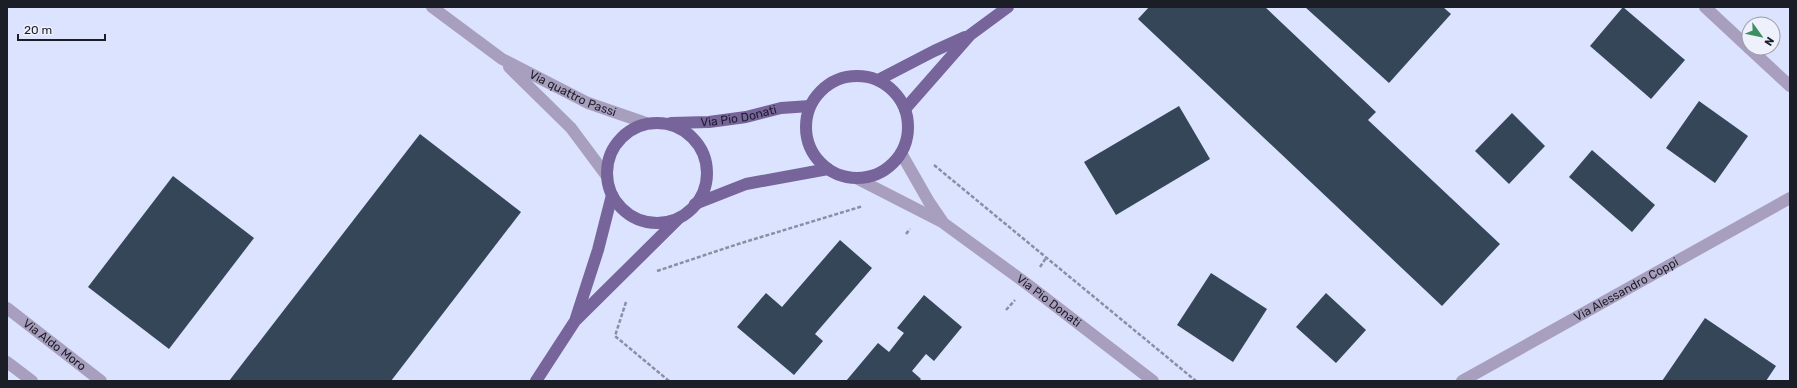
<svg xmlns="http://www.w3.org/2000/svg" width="1797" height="388" font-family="Rubik,sans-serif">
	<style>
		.building { fill: #344658 }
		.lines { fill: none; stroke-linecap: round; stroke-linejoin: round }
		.path { stroke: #8a8fa3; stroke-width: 2.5; stroke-dasharray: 4 2; stroke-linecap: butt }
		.minor { stroke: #a89fbe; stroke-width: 12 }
		.major { stroke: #76649b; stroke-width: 12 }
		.labels { text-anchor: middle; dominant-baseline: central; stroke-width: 4; stroke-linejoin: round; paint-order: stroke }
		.street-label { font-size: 12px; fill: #1b1d27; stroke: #eef1fc }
	</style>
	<rect width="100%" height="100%" fill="#dce3ff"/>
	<g class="building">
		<polygon points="1149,7 1265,7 1376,112 1368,120 1500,244 1442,306 1138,19"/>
		<polygon points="1305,7 1443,7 1451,14 1389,83"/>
		<polygon points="1623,7 1685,60 1651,99 1590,46"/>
		<polygon points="1699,101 1748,136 1715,183 1666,148"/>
		<polygon points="1179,106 1210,159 1116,215 1084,162"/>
		<polygon points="1512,113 1545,146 1509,184 1475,151"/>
		<polygon points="420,134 521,212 391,381 229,381"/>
		<polygon points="1592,150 1655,205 1632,232 1569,177"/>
		<polygon points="173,176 254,238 169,349 88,287"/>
		<polygon points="840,240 872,268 815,334 823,341 794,375 737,327 766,293 782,307"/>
		<polygon points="1211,273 1267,309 1233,362 1177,325"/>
		<polygon points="1326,293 1366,330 1336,363 1296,327"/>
		<polygon points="924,295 962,327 934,361 926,354 912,371 921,379 919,381 846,381 878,343 889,352 904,333 897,328"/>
		<polygon points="1705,318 1776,366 1766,381 1662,381"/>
	</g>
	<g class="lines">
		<g class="path">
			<polyline points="934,165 1196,381"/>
			<polyline points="906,234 910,229"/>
			<polyline points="1040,267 1046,258"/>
			<polyline points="657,271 735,245 863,206"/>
			<polyline points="626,302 615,336 669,381"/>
			<polyline points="1006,310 1015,300"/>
		</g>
		<g class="minor">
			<path id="s1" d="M 432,7 L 502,59 L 588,103 L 646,123"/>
			<polyline points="1705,7 1749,48"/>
			<polyline points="1749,48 1790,86"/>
			<polyline points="509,67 571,128 606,175"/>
			<polyline points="901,153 929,202 942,221"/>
			<path id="s2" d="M 858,179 L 942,222 L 1027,284 L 1153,381"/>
			<path id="s3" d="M 7,308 L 101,381"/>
			<polyline points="7,362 32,381"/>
			<path id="s4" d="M 1462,381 L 1790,198"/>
		</g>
		<g class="major">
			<circle cx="857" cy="127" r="51"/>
			<polyline points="878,80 934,51 965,37"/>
			<polyline points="905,109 970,35 1008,7"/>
			<circle cx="657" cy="173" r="50"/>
			<path id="s5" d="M 671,123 L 709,122 L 746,117 L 781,108 L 810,106"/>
			<polyline points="695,204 746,184 828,169"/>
			<polyline points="576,318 598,250 612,195"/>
			<polyline points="536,381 575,321 678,219"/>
		</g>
	</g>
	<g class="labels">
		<g class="street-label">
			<text stroke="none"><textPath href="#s1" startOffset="166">Via quattro Passi</textPath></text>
			<text stroke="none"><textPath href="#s5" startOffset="68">Via Pio Donati</textPath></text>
			<text stroke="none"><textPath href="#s4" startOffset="188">Via Alessandro Coppi</textPath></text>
			<text stroke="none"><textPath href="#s2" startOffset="227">Via Pio Donati</textPath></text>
			<text stroke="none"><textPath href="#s3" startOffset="60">Via Aldo Moro</textPath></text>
		</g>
	</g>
	<rect width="1797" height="388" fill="none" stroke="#1b1d27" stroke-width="16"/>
	<g transform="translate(1761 36) rotate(123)"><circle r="19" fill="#eef1fc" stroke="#9a9ca7"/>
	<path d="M0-3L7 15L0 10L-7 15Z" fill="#3d8e60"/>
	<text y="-6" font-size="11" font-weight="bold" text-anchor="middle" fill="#1b1d27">N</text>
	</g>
	<path d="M18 34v6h87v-6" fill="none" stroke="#1b1d27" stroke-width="2"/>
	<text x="24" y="34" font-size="12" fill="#1b1d27" stroke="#eef1fc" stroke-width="3" paint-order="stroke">20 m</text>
</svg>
